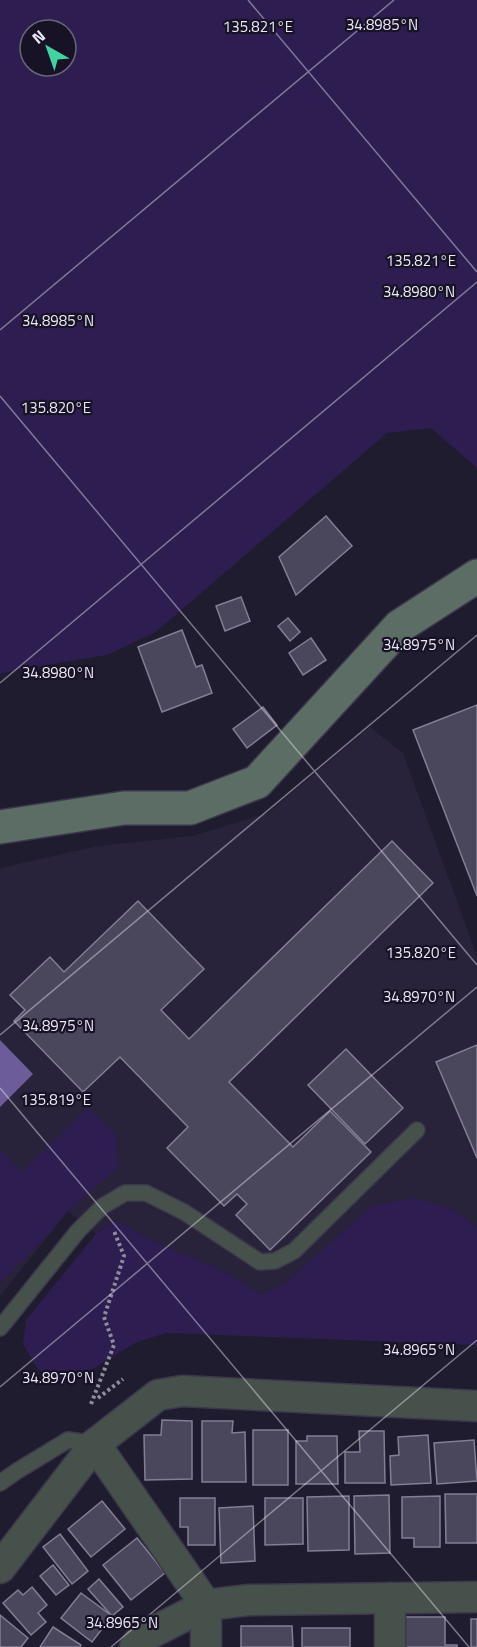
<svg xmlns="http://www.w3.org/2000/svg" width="477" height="1647" font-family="'Titillium Web',sans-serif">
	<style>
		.built { fill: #28223b }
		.green { fill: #2d1d50; fill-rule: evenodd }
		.water { fill: #6c5d9a }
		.building { fill: #4a465b; stroke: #827e96; stroke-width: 1.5 }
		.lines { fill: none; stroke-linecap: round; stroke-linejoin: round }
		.lane-casing { stroke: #3c384b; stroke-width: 18 }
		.street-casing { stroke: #3c384b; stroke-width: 33 }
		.secondary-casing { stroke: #3c384b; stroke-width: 36 }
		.path { stroke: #8f8c9c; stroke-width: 4; stroke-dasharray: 3 3; stroke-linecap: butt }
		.lane { stroke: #46514c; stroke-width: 15 }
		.street { stroke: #46514c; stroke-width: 30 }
		.secondary { stroke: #5b6d64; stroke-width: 33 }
		.ticks { fill: none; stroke: #eae7f5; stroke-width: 1.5; stroke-opacity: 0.45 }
		.ticks-label { font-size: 15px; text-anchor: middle; fill: #eae7f5; stroke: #171225; stroke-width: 4.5; stroke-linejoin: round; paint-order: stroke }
	</style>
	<rect width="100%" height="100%" fill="#201c2f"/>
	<polygon class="built" points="370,727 403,753 477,956 477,1227 452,1209 373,1206 284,1284 261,1294 220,1269 156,1243 115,1220 96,1234 68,1211 0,1296 0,868 98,846 192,836 268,813"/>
	<g class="green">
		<path d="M 0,0 L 477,0 L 477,468 L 431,428 L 387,433 L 156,632 L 107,655 L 16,670 L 0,674 ZM 30,30 L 66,30 L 66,66 L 30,66 Z"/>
		<polygon points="88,1108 116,1134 118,1167 68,1211 51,1232 0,1282 0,1150 21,1172"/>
		<polygon points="414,1198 452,1209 477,1227 477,1345 166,1333 137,1342 81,1376 58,1384 37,1368 23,1344 26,1320 96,1234 115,1220 157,1243 220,1269 261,1294 284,1284 372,1206"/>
	</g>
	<polygon class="water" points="0,1040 33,1074 0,1107"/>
	<g class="building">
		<polygon points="326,516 352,546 296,595 279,557"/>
		<polygon points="241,597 250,621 225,631 216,606"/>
		<polygon points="288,618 300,632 290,641 278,626"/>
		<polygon points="182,630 196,667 202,665 212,693 162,712 138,647"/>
		<polygon points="311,638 326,660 303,675 289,653"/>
		<polygon points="477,705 477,896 413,730"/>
		<polygon points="263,707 277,725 247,748 233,729"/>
		<polygon points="392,841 433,883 229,1082 293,1147 330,1111 371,1152 270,1250 236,1215 247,1204 237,1194 224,1206 167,1148 188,1127 120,1057 83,1092 14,1021 25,1010 10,995 50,957 64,972 138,901 204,969 161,1010 189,1039"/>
		<polygon points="477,1045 477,1158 436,1062"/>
		<polygon points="346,1049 403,1108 365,1144 308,1085"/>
		<polygon points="162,1420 192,1421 192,1479 145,1480 144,1435 161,1435"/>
		<polygon points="202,1421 233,1421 232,1433 245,1432 246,1482 202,1482"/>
		<rect x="253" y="1430" width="35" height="55"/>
		<polygon points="359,1431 384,1431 385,1483 345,1483 345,1452 360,1452"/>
		<polygon points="428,1435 431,1483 391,1485 390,1456 399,1455 398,1437"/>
		<polygon points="307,1436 337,1436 338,1484 296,1484 296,1441 307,1441"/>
		<polygon points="474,1440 477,1481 437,1484 434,1443"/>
		<polygon points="445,1494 477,1494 477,1543 446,1543"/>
		<polygon points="389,1495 390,1553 355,1554 354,1496"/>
		<polygon points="349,1496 349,1550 308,1551 307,1497"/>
		<polygon points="440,1496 440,1547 414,1547 414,1538 402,1538 402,1497"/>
		<polygon points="180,1498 215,1498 215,1545 188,1545 188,1527 180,1527"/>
		<polygon points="265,1498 303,1498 303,1544 265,1545"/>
		<polygon points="102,1501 125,1529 91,1557 68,1529"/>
		<polygon points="253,1506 255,1561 221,1563 219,1508"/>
		<polygon points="60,1534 88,1571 72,1584 43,1547"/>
		<polygon points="137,1538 165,1573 131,1600 103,1565"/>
		<polygon points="53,1565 69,1585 56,1595 40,1576"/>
		<polygon points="99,1579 123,1607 112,1616 88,1589"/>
		<polygon points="32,1587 47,1605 38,1613 46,1622 31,1635 3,1603 18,1590 23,1595"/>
		<polygon points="81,1593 112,1616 92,1642 61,1618"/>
		<polygon points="0,1615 28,1638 21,1647 0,1647"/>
		<polygon points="404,1617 445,1617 445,1645 457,1645 457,1647 404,1647"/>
		<rect x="471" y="1619" width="6" height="28"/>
		<polygon points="241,1626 292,1626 293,1647 241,1647"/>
		<polygon points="53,1627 81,1645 80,1647 40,1647"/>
		<rect x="302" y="1628" width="48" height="19"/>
	</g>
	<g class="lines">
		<g class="lane-casing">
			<g id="lane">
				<polyline points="0,1328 78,1231 103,1206 125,1193 146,1193 184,1212 260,1262 275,1261 294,1251 417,1130"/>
				<polyline points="0,1483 17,1471 68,1440 95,1444"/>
			</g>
		</g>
		<g class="street-casing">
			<g id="street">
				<polyline points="95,1444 206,1605 206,1647"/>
				<polyline points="0,1568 95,1444 158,1395 182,1391 477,1406"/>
				<polyline points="135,1647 143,1637 206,1605 249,1600 477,1597"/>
				<polyline points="390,1647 390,1598"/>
			</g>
		</g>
		<g class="secondary-casing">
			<polyline id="secondary" points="0,827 124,808 190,808 257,782 400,626 477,576"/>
		</g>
		<g class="path">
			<polyline points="98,1398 123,1379"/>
			<polyline points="91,1404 114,1345 104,1317 124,1256 114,1231"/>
		</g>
		<use href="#lane" class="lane"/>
		<use href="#street" class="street"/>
		<use href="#secondary" class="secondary"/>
	</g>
	<path class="ticks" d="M 248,0 L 477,272M 0,330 L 394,0M 0,396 L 477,965M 0,683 L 477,282M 0,1035 L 477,635M 0,1088 L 469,1647M 0,1387 L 477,987M 111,1647 L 477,1340"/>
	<g class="ticks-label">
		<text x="382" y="30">34.8985°N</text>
		<text x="258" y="32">135.821°E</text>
		<text x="421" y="266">135.821°E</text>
		<text x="419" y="297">34.8980°N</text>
		<text x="58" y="326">34.8985°N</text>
		<text x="56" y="413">135.820°E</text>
		<text x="419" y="650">34.8975°N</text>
		<text x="58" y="678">34.8980°N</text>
		<text x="421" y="958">135.820°E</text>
		<text x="419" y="1002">34.8970°N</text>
		<text x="58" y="1031">34.8975°N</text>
		<text x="56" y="1105">135.819°E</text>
		<text x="419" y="1355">34.8965°N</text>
		<text x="58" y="1383">34.8970°N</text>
		<text x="122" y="1628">34.8965°N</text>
	</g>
	<g transform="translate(48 48) rotate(320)"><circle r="28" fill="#171225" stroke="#6b6778" stroke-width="1.5"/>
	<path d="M0-4.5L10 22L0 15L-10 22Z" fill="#41d4a1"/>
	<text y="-9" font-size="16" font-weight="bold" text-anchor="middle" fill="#eae7f5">N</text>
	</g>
</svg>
